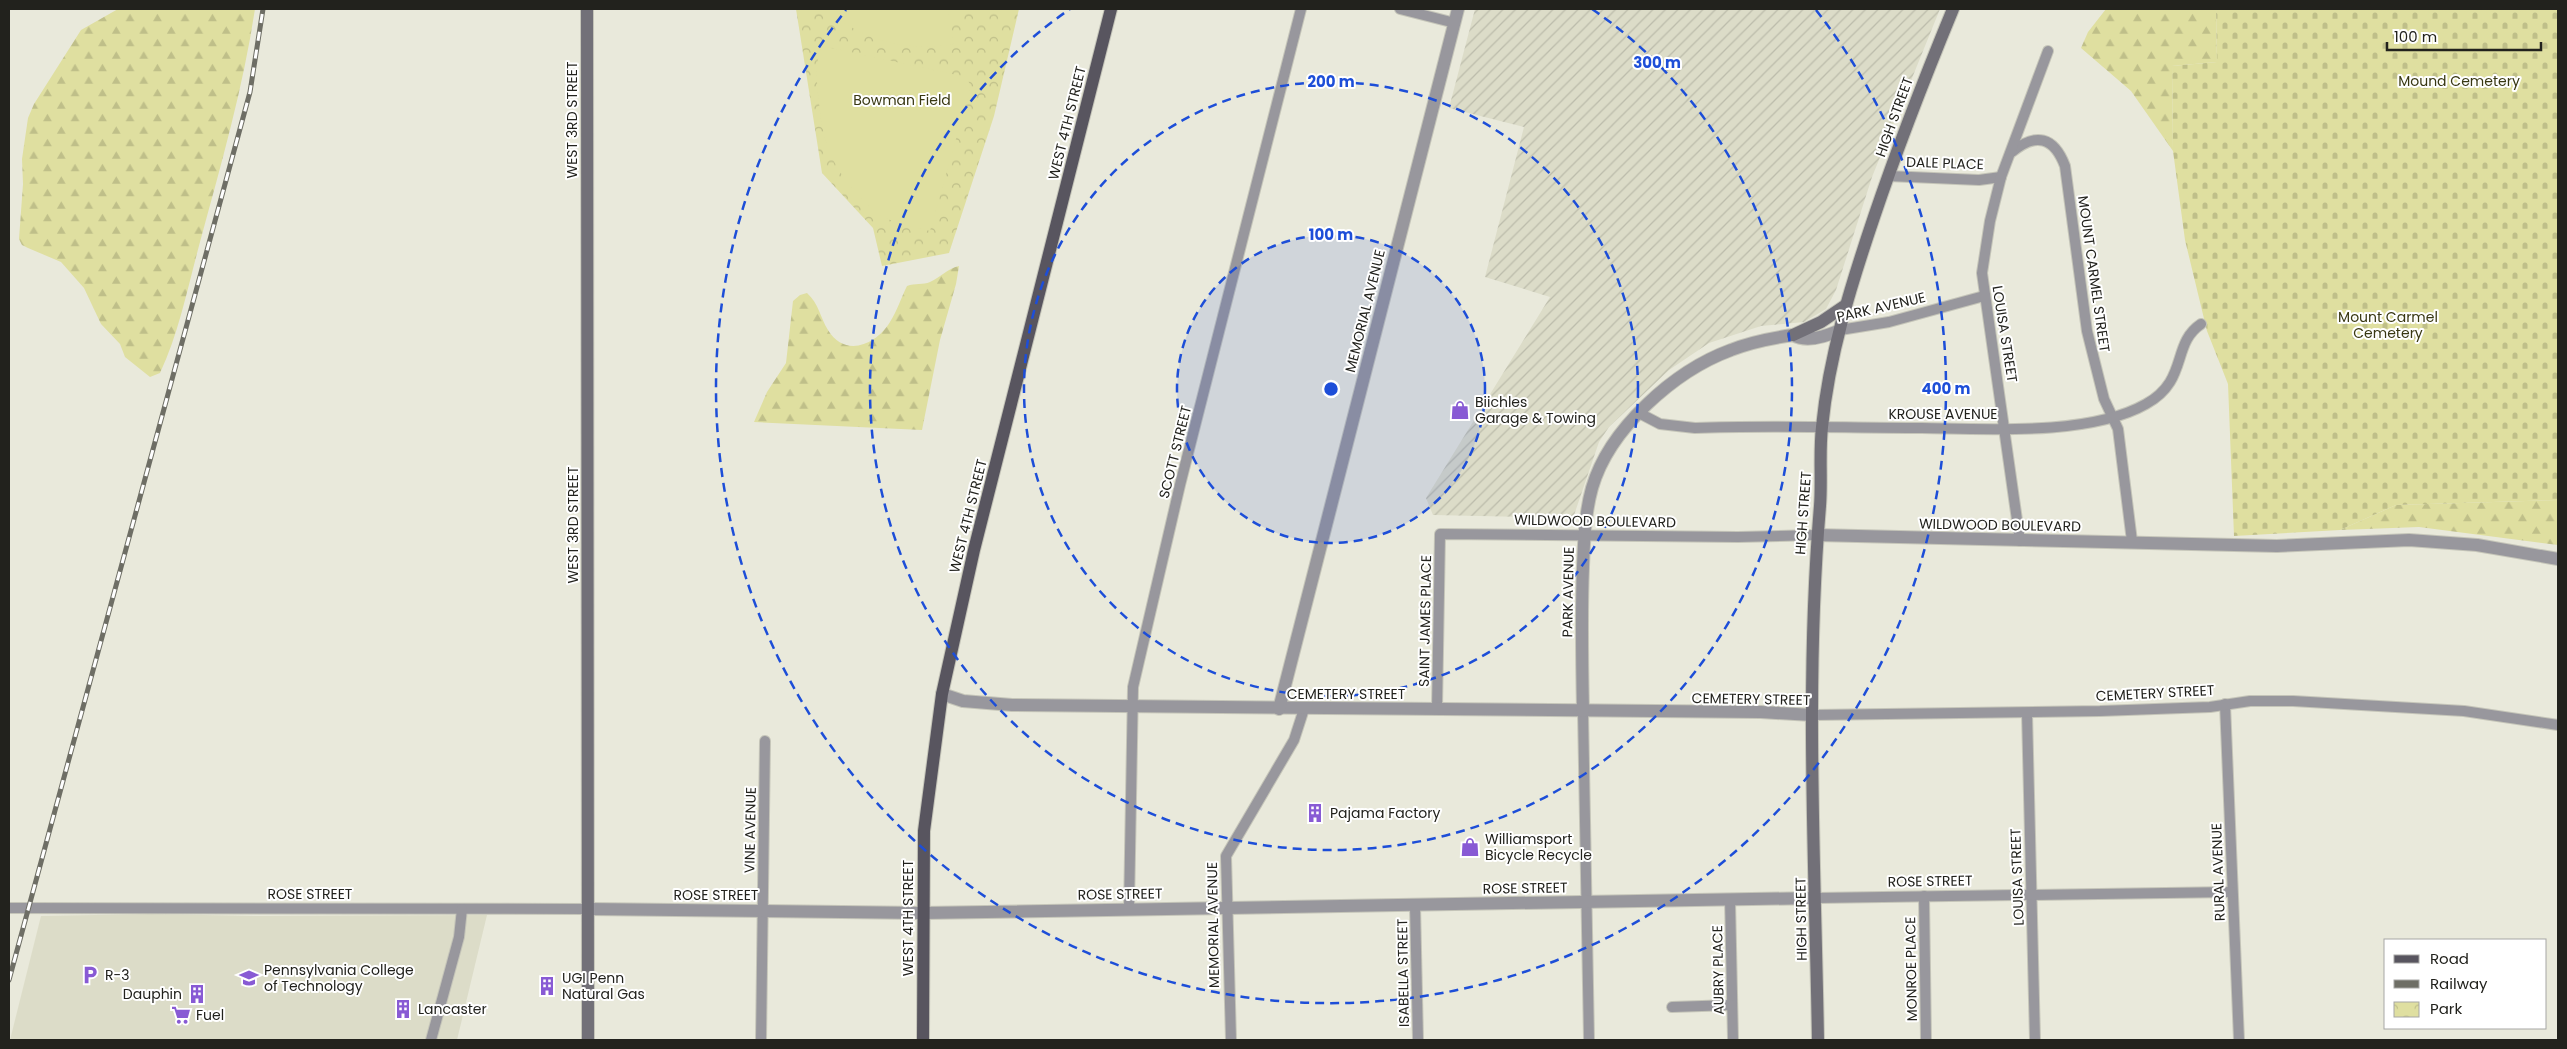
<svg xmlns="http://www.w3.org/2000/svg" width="2567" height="1049" font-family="Poppins,sans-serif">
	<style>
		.built { fill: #dcdcc8 }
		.industrial { fill: url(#industrial-furrows) }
		.forest { fill: url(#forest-firs) }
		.cemetery { fill: url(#cemetery-stones) }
		.park { fill: url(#park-crowns) }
		.pitch { fill: #dfdfa0 }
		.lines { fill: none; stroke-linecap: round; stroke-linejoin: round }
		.minor-casing { stroke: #c5c5b9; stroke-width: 12 }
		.tertiary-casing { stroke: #c5c5b9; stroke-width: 14 }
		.secondary-casing { stroke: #c5c5b9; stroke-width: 14 }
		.primary-casing { stroke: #c5c5b9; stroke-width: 14 }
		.minor { stroke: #98979d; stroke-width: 10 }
		.tertiary { stroke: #98979d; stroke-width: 12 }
		.secondary { stroke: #727078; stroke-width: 12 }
		.primary { stroke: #58555f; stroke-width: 12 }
		.rail-casing { stroke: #6e6e65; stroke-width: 5 }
		.rail { stroke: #fff; stroke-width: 3; stroke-dasharray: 9; stroke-linecap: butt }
		.ring { fill: none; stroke: #1d4ed8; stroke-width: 2.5; stroke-dasharray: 9 6 }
		.labels { text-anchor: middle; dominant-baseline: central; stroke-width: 4; stroke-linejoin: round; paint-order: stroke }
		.park-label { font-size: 14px; fill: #383712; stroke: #fff }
		.street-label { font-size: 14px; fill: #22221d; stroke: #fff }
		.poi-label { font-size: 14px; fill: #22221d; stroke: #fff; text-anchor: start }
		.centre { fill: #1d4ed8; stroke: #fff; stroke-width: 2.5 }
		.ring-label { font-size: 15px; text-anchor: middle; font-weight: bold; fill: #1d4ed8; stroke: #fff; stroke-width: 4; stroke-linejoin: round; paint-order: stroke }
	</style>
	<defs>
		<pattern id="industrial-furrows" width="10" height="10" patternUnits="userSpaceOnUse" patternTransform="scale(1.25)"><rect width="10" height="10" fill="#dcdcc8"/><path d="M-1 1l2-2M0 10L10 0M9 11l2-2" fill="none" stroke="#bcbcab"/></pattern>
		<pattern id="forest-firs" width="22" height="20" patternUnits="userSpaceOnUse" patternTransform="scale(1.25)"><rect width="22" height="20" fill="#dfdfa0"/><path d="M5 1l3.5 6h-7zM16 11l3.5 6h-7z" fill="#bfbf89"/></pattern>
		<pattern id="cemetery-stones" width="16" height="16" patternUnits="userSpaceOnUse" patternTransform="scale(1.25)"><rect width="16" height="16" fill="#dfdfa0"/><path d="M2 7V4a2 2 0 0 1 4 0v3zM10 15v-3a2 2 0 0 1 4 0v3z" fill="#bfbf89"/></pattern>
		<pattern id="park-crowns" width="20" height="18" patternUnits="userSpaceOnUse" patternTransform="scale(1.25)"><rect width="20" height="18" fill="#dfdfa0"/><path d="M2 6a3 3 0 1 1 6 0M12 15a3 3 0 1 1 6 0" fill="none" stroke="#bfbf89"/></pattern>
	</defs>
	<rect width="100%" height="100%" fill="#e9e9db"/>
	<polygon class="built" points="151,914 260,916 487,915 457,1040 10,1040 41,916"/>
	<polygon class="industrial" points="1475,9 1940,9 1872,177 1836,290 1826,309 1804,322 1761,326 1709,343 1669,370 1609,427 1599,442 1573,518 1433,515 1426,498 1550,297 1485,277 1524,127 1449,108"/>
	<g class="forest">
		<path d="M 118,9 L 255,9 C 243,88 221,165 200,242 C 188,286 179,333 160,373 L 150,377 L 125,357 L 120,344 L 101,324 L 84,288 L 61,262 L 28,248 L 22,245 L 19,239 L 23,184 L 22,159 L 28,118 L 34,104 L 81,30 Z"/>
		<polygon points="2106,9 2216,9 2217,62 2172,66 2173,151 2131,91 2081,48 2088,32"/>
		<path d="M 959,266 L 956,284 L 940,340 L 922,430 L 754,422 L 767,392 L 786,363 L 793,301 L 800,295 L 807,293 C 819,304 820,317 828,330 C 845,358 876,345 890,322 C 897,311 901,298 907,286 C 915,283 923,285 930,282 C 941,277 947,269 959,266 Z"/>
		<polygon points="2558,500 2558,545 2419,527 2340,530 2396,505"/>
	</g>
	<polygon class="cemetery" points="2216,9 2558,9 2558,500 2396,505 2340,530 2234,536 2228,384 2207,331 2185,240 2173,151 2172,66 2217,62"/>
	<polygon class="park" points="796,9 1019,9 994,116 949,253 882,266 873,228 822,173"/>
	<g class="pitch">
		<path d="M 827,9 L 948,9 L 954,44 C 908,52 861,41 827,9 Z"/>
		<path d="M 822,46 L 966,77 L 971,86 L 930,231 C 918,228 905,225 893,221 C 881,217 870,208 862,199 C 833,169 823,144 819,103 C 817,84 814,64 822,46 Z"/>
	</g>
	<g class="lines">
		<g class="minor-casing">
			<g id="minor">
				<polyline points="1400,9 1455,23"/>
				<path d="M 2012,152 C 2036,132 2054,137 2065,166 L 2087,331 L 2104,399 L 2118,429 L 2132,541"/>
				<polyline points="1888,176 1979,180 2001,177"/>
				<polyline points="1840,330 1889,322 1984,296"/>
				<path d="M 1639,413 L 1660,424 L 1695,428 C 1770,425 1846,428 1922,428 C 1986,429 2090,436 2146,404 C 2189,380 2171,344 2201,324"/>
				<polyline points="2020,541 1982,273 1990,221 2001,177 2048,51"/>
				<polyline points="2225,704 2239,1040"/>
				<polyline points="1437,709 1440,534 1738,537 1816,535"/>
				<polyline points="1583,711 1589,1040"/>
				<polyline points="2027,713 2035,1040"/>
				<polyline points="1812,715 2100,711 2210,707 2250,701 2293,701 2464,711 2558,725"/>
				<polyline points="1924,896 1926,1040"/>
				<polyline points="1816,898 2232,892"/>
				<polyline points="1730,899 1733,1040"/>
				<polyline points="1415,905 1418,1040"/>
				<polyline points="9,908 588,909"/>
				<polyline points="1129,909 1133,687 1180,485 1301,9"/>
				<polyline points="1672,1007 1732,1005"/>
				<polyline points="431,1040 459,937 462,909"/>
				<polyline points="761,1040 765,741"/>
				<polyline points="1231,1040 1226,856 1294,740 1304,709"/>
			</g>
		</g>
		<g class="tertiary-casing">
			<g id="tertiary">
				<polyline points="1816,535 2277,546 2409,540 2477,545 2558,559"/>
				<polyline points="942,694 963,701 1012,705 1761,712 1812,715"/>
				<polyline points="1279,709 1458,9"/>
				<path d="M 1583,711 C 1582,663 1581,615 1583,567 C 1584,540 1585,513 1592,488 C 1609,429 1674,371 1731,350 C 1751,342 1772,338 1793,335 C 1806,343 1827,336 1840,330"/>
				<polyline points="588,909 922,913 1816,898"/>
			</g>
		</g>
		<g class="secondary-casing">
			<g id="secondary">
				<polyline points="587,9 588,1040"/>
				<polyline points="1793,335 1821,322 1846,305"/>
				<path d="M 1818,1040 C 1815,862 1805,684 1820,506 C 1822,480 1819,453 1822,427 C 1829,355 1851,285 1874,217 C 1898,146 1925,77 1953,9"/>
			</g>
		</g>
		<g class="primary-casing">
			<polyline id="primary" points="923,1040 924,831 942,694 974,550 1111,9"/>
		</g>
		<use href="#minor" class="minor"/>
		<use href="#tertiary" class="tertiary"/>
		<use href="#secondary" class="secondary"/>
		<use href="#primary" class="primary"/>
		<g class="rail-casing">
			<polyline id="rail" points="9,980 250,92 263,9"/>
		</g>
		<use href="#rail" class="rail"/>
	</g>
	<circle cx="1331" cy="389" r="154" fill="#1d4ed8" fill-opacity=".12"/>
	<g class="ring">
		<circle cx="1331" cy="389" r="154"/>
		<circle cx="1331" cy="389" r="307"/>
		<path d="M1592 9A461 461 0 1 1 1070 9"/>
		<path d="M1816 10A615 615 0 1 1 846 10"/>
	</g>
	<defs>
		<g id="shop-bare" transform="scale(1.5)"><path d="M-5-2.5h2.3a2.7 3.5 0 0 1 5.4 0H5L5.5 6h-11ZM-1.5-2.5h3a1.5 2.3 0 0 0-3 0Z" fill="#885ad4" stroke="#fff" stroke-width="2.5" paint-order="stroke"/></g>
		<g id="building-bare" transform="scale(1.5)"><path d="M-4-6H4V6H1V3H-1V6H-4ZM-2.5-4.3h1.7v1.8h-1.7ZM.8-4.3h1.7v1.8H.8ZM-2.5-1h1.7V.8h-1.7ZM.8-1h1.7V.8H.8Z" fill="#885ad4" stroke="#fff" stroke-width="2.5" paint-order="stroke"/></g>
		<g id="parking-bare" transform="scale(1.5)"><path d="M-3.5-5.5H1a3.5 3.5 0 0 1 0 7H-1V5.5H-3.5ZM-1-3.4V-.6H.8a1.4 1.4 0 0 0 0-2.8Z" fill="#885ad4" stroke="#fff" stroke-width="2.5" paint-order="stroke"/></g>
		<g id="university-bare" transform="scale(1.5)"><path d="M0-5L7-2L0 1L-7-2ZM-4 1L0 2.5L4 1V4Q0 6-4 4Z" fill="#885ad4" stroke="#fff" stroke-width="2.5" paint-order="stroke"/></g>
		<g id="supermarket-bare" transform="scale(1.5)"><path d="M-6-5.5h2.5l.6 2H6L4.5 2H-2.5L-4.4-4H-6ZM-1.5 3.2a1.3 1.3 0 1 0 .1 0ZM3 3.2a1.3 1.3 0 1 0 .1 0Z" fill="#885ad4" stroke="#fff" stroke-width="2.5" paint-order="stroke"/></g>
	</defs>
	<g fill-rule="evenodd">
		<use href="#shop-bare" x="1460" y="410"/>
		<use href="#building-bare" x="1315" y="813"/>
		<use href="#shop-bare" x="1470" y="847"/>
		<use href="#parking-bare" x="90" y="975"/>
		<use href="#university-bare" x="249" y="978"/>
		<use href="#building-bare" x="547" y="986"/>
		<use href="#building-bare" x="197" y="994"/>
		<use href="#building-bare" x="403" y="1009"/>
		<use href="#supermarket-bare" x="181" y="1015"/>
	</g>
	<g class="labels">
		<g class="park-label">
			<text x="2459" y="81">Mound Cemetery</text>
			<text x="902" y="100">Bowman Field</text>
			<text x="2388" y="317">Mount Carmel<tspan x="2388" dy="16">Cemetery</tspan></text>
		</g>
		<g class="street-label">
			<text transform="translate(1894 117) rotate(-70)">HIGH STREET</text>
			<text transform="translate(572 120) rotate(-90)">WEST 3RD STREET</text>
			<text transform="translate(1067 123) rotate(-76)">WEST 4TH STREET</text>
			<text transform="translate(1945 163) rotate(2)">DALE PLACE</text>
			<text transform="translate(2094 274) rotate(82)">MOUNT CARMEL STREET</text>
			<text transform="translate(1881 307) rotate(-13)">PARK AVENUE</text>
			<text transform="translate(1365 311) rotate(-76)">MEMORIAL AVENUE</text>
			<text transform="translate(2005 334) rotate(81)">LOUISA STREET</text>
			<text x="1943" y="414">KROUSE AVENUE</text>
			<text transform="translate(1175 452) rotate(-76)">SCOTT STREET</text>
			<text transform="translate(1803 513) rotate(-86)">HIGH STREET</text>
			<text transform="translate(968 516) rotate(-76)">WEST 4TH STREET</text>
			<text transform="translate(1595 521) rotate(1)">WILDWOOD BOULEVARD</text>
			<text transform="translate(573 525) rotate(-90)">WEST 3RD STREET</text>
			<text transform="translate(2000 525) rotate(1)">WILDWOOD BOULEVARD</text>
			<text transform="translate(1568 592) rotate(-89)">PARK AVENUE</text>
			<text transform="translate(1425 621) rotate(-89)">SAINT JAMES PLACE</text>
			<text transform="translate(2155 693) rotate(-3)">CEMETERY STREET</text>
			<text x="1346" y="694">CEMETERY STREET</text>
			<text transform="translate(1751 699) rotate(1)">CEMETERY STREET</text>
			<text transform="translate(750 830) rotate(-89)">VINE AVENUE</text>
			<text transform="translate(2218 872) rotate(-92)">RURAL AVENUE</text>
			<text transform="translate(2017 877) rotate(-92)">LOUISA STREET</text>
			<text transform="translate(1930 881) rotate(-1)">ROSE STREET</text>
			<text transform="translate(1525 888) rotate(-1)">ROSE STREET</text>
			<text x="310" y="894">ROSE STREET</text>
			<text transform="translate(1120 894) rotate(-1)">ROSE STREET</text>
			<text x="716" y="895">ROSE STREET</text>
			<text transform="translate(908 918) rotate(-90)">WEST 4TH STREET</text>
			<text transform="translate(1801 919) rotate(-91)">HIGH STREET</text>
			<text transform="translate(1213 925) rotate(-91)">MEMORIAL AVENUE</text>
			<text transform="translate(1911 969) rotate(-91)">MONROE PLACE</text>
			<text transform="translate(1718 970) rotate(-91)">AUBRY PLACE</text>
			<text transform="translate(1403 973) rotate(-91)">ISABELLA STREET</text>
		</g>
		<g class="poi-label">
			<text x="1475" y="402">Biichles<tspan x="1475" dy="16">Garage &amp; Towing</tspan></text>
			<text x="1330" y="813">Pajama Factory</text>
			<text x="1485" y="839">Williamsport<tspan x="1485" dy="16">Bicycle Recycle</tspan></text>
			<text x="264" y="970">Pennsylvania College<tspan x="264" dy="16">of Technology</tspan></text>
			<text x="105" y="975">R-3</text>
			<text x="562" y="978">UGI Penn<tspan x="562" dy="16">Natural Gas</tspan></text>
			<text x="182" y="994" text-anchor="end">Dauphin</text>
			<text x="418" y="1009">Lancaster</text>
			<text x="196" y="1015">Fuel</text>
		</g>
	</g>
	<circle cx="1331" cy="389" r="8" class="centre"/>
	<g class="ring-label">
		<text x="1657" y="68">300 m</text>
		<text x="1331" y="87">200 m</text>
		<text x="1331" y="240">100 m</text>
		<text x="1946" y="394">400 m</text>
	</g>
	<rect width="2567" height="1049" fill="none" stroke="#22221d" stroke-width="20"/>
	<rect x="2384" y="939" width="162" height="90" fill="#ffffff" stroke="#a7a7a5"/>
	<rect x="2394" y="955" width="25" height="8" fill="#58555f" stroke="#a7a7a5"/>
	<text x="2430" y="964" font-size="15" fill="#22221d">Road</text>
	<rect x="2394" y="980" width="25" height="8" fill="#6e6e65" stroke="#a7a7a5"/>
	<text x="2430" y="989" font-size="15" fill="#22221d">Railway</text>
	<rect x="2394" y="1002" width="25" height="15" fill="url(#park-crowns)" stroke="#a7a7a5"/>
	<text x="2430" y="1014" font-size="15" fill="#22221d">Park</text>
	<path d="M2387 42v8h154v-8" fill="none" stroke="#22221d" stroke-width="2.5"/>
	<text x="2394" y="42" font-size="15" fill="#22221d" stroke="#ffffff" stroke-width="4" paint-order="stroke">100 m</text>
</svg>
